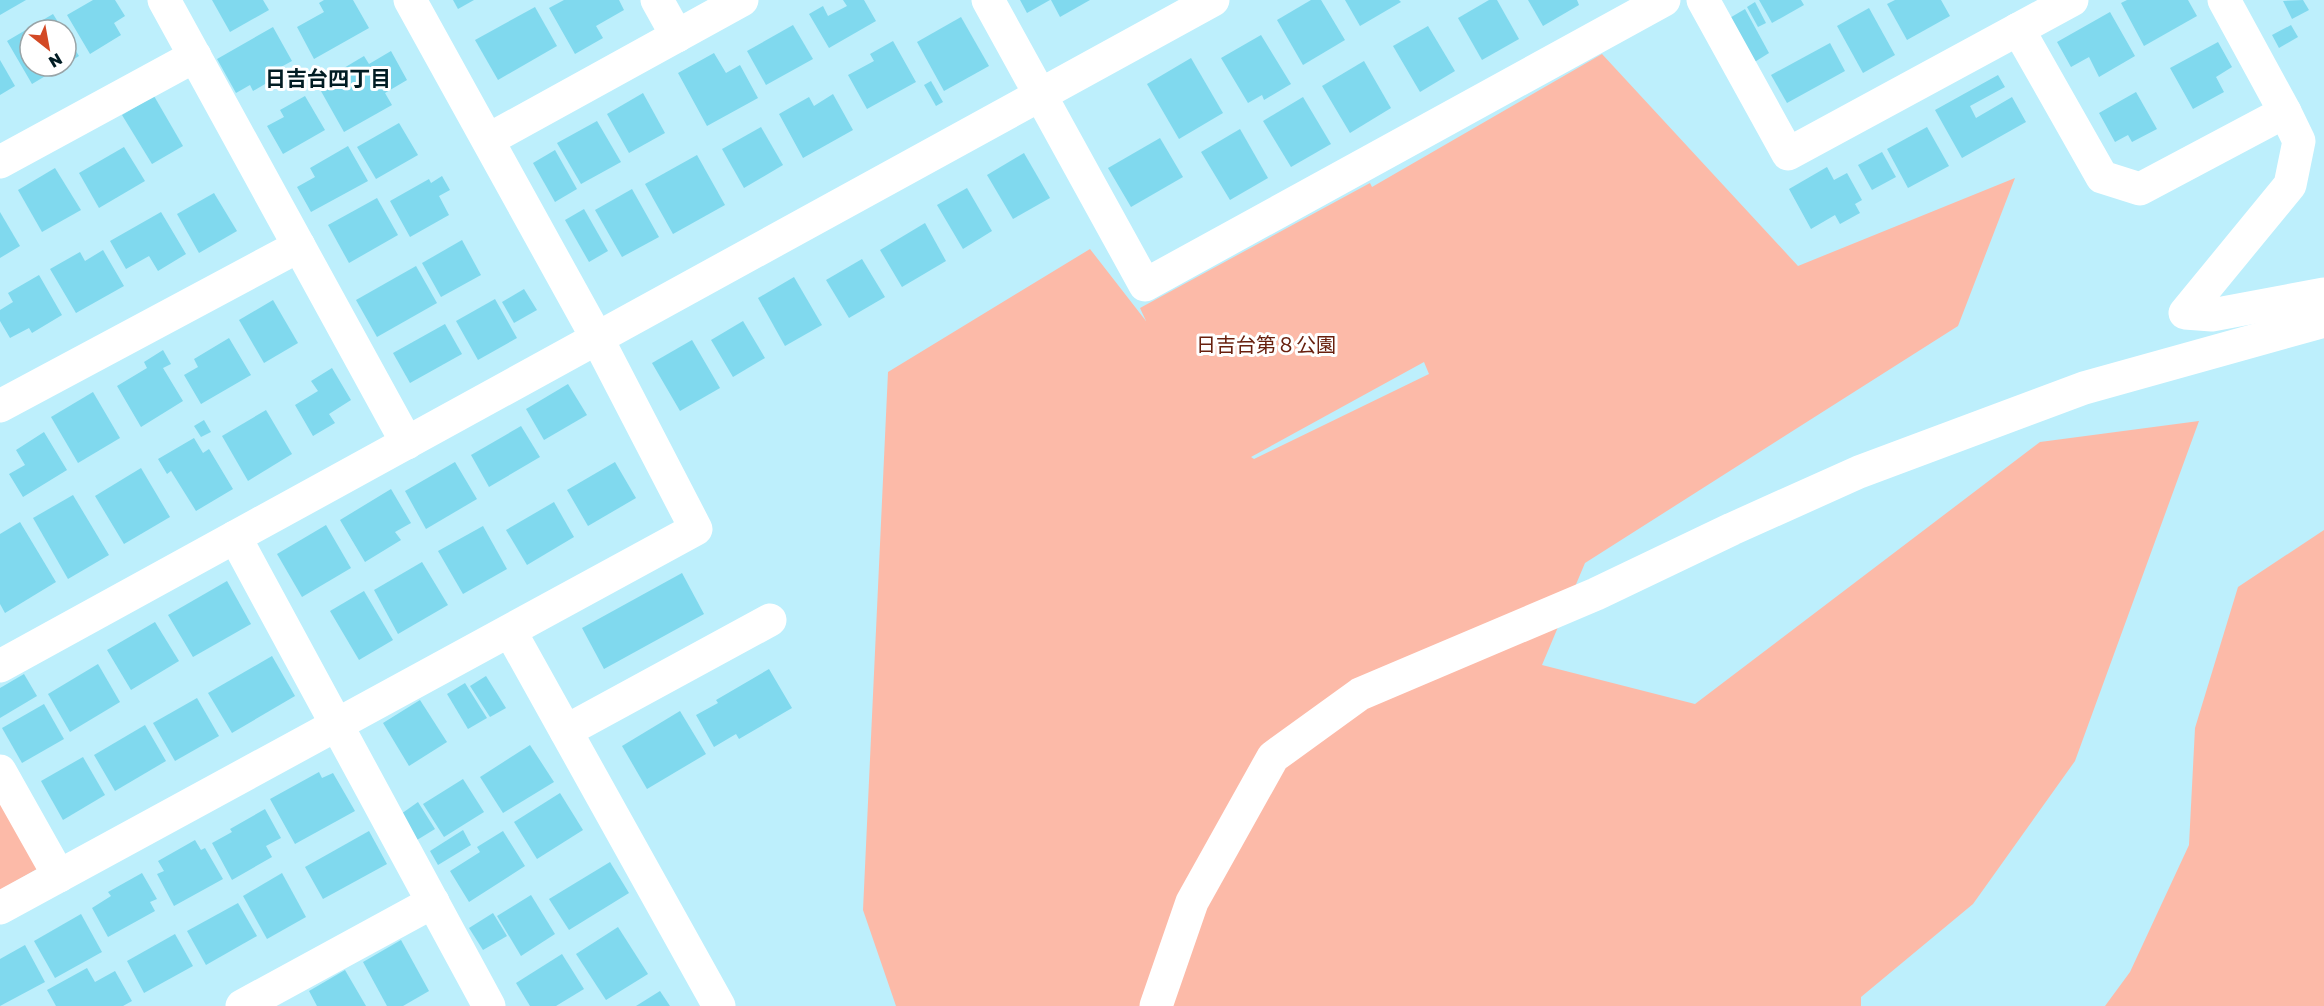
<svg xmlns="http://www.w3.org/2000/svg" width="2324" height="1006" font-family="'Golos Text','Noto Sans JP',sans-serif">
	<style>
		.green { fill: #fcbaa8; fill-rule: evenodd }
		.building { fill: #80d9ee }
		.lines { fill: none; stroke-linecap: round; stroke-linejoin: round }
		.minor { stroke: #fff; stroke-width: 33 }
		.labels { text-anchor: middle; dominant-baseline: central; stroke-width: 6; stroke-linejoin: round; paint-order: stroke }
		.park-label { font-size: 20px; fill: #68200e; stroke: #fff }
		.neighbourhood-label { font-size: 21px; font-weight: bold; fill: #011c23; stroke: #fff }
	</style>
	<rect width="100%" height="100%" fill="#bdeffc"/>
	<g class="green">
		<path d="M 1602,54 L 1798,266 L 2015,178 L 1958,326 L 1585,563 L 1542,665 L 1695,704 L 2040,442 L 2199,421 L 2075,761 L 1973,904 L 1861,997 L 1861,1006 L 896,1006 L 863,910 L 888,372 L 1090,249 L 1146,321 L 1140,308 L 1370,183 L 1372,187 ZM 1424,362 L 1429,374 L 1254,459 L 1251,457 Z"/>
		<polygon points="2324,530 2324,1006 2105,1006 2130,972 2189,845 2195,728 2238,587"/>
		<polygon points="0,803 37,869 0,890"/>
	</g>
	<g class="building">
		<polygon points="0,0 26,0 0,15"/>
		<polygon points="93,0 115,0 125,16 114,23 121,35 90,54 67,15"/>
		<polygon points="212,0 263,0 269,10 230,32"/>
		<polygon points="324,0 353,0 369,28 314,59 297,27 324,12 319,3"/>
		<polygon points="453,0 474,0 458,9"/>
		<polygon points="564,0 619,0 624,10 596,26 603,38 575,54 549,8"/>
		<polygon points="843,0 864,0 876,21 829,48 809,14 823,6 828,16 847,6"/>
		<polygon points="1020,0 1050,0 1027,13"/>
		<polygon points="1051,0 1090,0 1060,17"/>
		<polygon points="1311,0 1321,0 1345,40 1303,65 1277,20"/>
		<polygon points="1345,0 1399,0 1401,2 1360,26"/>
		<polygon points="1489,0 1497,0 1519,39 1482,60 1458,18"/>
		<polygon points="1528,0 1577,0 1579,5 1543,26"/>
		<polygon points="1759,0 1801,0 1804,5 1772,23"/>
		<polygon points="1895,0 1941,0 1950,16 1907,40 1887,4"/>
		<polygon points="2127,0 2188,0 2197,16 2144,46 2121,3"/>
		<polygon points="2303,0 2309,10 2292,19 2283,1"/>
		<polygon points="1755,2 1766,23 1758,27 1747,7"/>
		<polygon points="535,7 557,46 498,80 475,40"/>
		<polygon points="1869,8 1895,55 1863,73 1837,26"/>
		<polygon points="1745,9 1769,53 1753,63 1728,19"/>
		<polygon points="2110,12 2135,56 2099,77 2089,57 2071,67 2057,42"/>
		<polygon points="53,14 63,30 30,30 30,66 62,66 32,84 7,41"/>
		<polygon points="961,17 989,66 944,91 917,42"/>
		<polygon points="793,25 813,59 766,85 747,51"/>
		<polygon points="2291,25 2298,37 2279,48 2272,35"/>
		<polygon points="1428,26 1455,71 1420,92 1393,46"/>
		<polygon points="273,27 292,61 281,67 284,73 253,91 250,85 236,93 217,59"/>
		<polygon points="66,35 79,56 66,64"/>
		<polygon points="1261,35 1291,84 1264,100 1262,95 1248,103 1221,58"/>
		<polygon points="893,41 916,82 867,109 848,75 874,61 870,54"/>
		<polygon points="2218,42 2232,67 2216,77 2224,92 2193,109 2170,68"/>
		<polygon points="1830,43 1845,71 1787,103 1771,75"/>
		<polygon points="391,51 407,80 385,93 392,105 344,132 317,84 364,56 369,64"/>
		<polygon points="714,53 726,73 740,65 758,98 707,126 678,73"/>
		<polygon points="1191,58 1223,113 1179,139 1147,84"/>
		<polygon points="0,60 15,86 0,95"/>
		<polygon points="1364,61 1391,108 1350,133 1322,86"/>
		<polygon points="1998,75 2005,87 1970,106 1976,118 2012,97 2026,122 1962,158 1935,110"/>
		<polygon points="931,81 943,102 936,106 924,85"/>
		<polygon points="2136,92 2157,129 2132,142 2128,135 2115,142 2099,113"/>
		<polygon points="643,93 665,133 629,153 607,114"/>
		<polygon points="833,94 853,130 803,158 779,114 809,97 814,106"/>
		<polygon points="154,96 183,146 152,164 122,115"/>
		<polygon points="305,96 325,130 283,154 267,126 284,117 280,110"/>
		<polygon points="1303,97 1331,144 1291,167 1263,121"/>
		<polygon points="597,121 621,162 581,184 557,143"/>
		<polygon points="399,123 418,155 376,179 357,147"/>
		<polygon points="761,127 783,165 744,188 722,149"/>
		<polygon points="1927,127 1949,166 1908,188 1887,149"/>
		<polygon points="1240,129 1268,178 1230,200 1201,152"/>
		<polygon points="1160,138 1183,177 1131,207 1108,168"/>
		<polygon points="348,146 368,181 311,212 297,187 315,177 310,168"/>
		<polygon points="124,147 145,181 99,208 79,173"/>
		<polygon points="555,150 577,189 555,202 533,163"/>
		<polygon points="1882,152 1896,177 1872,190 1858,165"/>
		<polygon points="1024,153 1050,198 1013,219 987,175"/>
		<polygon points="697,155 725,205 673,234 645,184"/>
		<polygon points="1827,167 1834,180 1847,173 1862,200 1855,204 1860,213 1840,224 1835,215 1811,229 1789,189"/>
		<polygon points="55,168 81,210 42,232 18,190"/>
		<polygon points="442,176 450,190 439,196 449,215 410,237 390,201 429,179 431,183"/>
		<polygon points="967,188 992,231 963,249 937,205"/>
		<polygon points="632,189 659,237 622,257 595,210"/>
		<polygon points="214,193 237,231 199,253 177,214"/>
		<polygon points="377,198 398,235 349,263 328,225"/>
		<polygon points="584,209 608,251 589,262 565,220"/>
		<polygon points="0,212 20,246 0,258"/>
		<polygon points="161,212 186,254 158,271 149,256 126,269 110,241"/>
		<polygon points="925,223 946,261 902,287 880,250"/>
		<polygon points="462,240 481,275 441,297 422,263"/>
		<polygon points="103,250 124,286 76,313 50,269 80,252 85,261"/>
		<polygon points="862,259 885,297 849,318 826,280"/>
		<polygon points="416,266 437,303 377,337 356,300"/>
		<polygon points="39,275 62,315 32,333 29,328 10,338 0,321 0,310 13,302 8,293"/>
		<polygon points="794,277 822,325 785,346 758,298"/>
		<polygon points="524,289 537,310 514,323 502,302"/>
		<polygon points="495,299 517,338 478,360 456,321"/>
		<polygon points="273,300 298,343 264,363 239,320"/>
		<polygon points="743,321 765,358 733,377 711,340"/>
		<polygon points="445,324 462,354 410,383 393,353"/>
		<polygon points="229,338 251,375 201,404 184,375 198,367 194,359"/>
		<polygon points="692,340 720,388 680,411 652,363"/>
		<polygon points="163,350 171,364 163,368 183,401 141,427 117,386 147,368 144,362"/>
		<polygon points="332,368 351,400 329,414 335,423 313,436 295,405 318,391 311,381"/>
		<polygon points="568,384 587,415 544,440 526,409"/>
		<polygon points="93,392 120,438 78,463 51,417"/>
		<polygon points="266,410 292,454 248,481 222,436"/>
		<polygon points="204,420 211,432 201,437 194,426"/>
		<polygon points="521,426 540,457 489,487 471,455"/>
		<polygon points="44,432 67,470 23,497 9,474 25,465 16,450"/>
		<polygon points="194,438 203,453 209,449 233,489 196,511 171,471 167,474 158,459"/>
		<polygon points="455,462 477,499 426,529 405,491"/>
		<polygon points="615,462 636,498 588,526 567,490"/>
		<polygon points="141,468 170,517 124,544 95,496"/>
		<polygon points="391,489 411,523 395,532 401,540 365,562 340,520"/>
		<polygon points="73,495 109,555 68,579 33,518"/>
		<polygon points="554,502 574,537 527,565 506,530"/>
		<polygon points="20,522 56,582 5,613 0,604 0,534"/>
		<polygon points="326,525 351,568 302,597 277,554"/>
		<polygon points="483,526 507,569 463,594 438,551"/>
		<polygon points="422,562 448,605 398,634 374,590"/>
		<polygon points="682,573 704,614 604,669 582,628"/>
		<polygon points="227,581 251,624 193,657 168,615"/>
		<polygon points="364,591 393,640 359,660 330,611"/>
		<polygon points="155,622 179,661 131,690 107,650"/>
		<polygon points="272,656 295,696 232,733 208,693"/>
		<polygon points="98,664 120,702 70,732 48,694"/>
		<polygon points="769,669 792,708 739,739 736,734 714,747 696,715 718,703 716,700"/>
		<polygon points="24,674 37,696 0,718 0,688"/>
		<polygon points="486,676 506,708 490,717 470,686"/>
		<polygon points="465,683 487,718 468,729 447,694"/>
		<polygon points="197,698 219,736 175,761 153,723"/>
		<polygon points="420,700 447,742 409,766 383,723"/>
		<polygon points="44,704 64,739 22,763 2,728"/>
		<polygon points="680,711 706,754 647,789 622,746"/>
		<polygon points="145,725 166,761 115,791 94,755"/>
		<polygon points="530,745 554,782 503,813 480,777"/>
		<polygon points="83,757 105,795 63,820 41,781"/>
		<polygon points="319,772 322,778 333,773 355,811 295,844 270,799"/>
		<polygon points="463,779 484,812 444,837 423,804"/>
		<polygon points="560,793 583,830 537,859 514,822"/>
		<polygon points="418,802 435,829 417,840 401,814"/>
		<polygon points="265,809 281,838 266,846 272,857 232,880 212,843 232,832 230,829"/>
		<polygon points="463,830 471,845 438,865 430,851"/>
		<polygon points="369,831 387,864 323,899 305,867"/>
		<polygon points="503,831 525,866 469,902 450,871 480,852 477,847"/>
		<polygon points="195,840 201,850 205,848 223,879 174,906 157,874 164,871 158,861"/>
		<polygon points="610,862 629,893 569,930 549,899"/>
		<polygon points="142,873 157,899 150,902 155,911 108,937 92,908 111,896 108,892"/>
		<polygon points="282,873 306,917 267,939 243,896"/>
		<polygon points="531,895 555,934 521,956 497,916"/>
		<polygon points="238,903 257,936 206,965 187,931"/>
		<polygon points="493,913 507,936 483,950 469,928"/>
		<polygon points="81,914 102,952 55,978 34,941"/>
		<polygon points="618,927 648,974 606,1000 576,954"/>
		<polygon points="175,934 193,966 144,993 127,961"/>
		<polygon points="401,940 429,991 403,1006 387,1006 363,962"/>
		<polygon points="25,945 45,982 0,1006 0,959"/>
		<polygon points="562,954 584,989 556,1006 530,1006 516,983"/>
		<polygon points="87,968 95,982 115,971 132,1001 123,1006 56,1006 47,990"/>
		<polygon points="345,970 366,1006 317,1006 309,991"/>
		<polygon points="660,991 670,1006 636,1006"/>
	</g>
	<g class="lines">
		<g class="minor">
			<polyline points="164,0 407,443"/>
			<polyline points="657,0 677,36"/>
			<polyline points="988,0 1145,285 1664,0"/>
			<polyline points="1703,0 1788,154 2072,0"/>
			<polyline points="2018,29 2102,177 2140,189 2285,112 2224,0"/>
			<polyline points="2285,112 2299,141 2290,185 2185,313 2212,315 2324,294"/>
			<polyline points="488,140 742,0"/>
			<polyline points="0,162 195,56"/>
			<polyline points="0,406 299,246"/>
			<polyline points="235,537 489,1006"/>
			<polyline points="510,631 719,1006"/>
			<polyline points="0,666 1213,0"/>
			<polyline points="566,731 770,620"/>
			<polyline points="0,771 59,876"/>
			<polyline points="0,908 696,529 597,338 410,0"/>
			<polyline points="242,1006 433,902"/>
			<polyline points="1156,1006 1192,902 1273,757 1360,694 1596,594 1732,529 1859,472 2084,388 2324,321"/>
		</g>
	</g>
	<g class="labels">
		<g class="park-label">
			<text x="1266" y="344">日吉台第８公園</text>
		</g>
		<g class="neighbourhood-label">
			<text x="328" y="78">日吉台四丁目</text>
		</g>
	</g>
	<g transform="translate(48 48) rotate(149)"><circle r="28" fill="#ffffff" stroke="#99a4a7" stroke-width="1.5"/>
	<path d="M0-4.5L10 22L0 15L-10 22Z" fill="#d34925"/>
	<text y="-9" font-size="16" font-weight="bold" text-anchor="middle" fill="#011c23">N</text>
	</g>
</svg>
